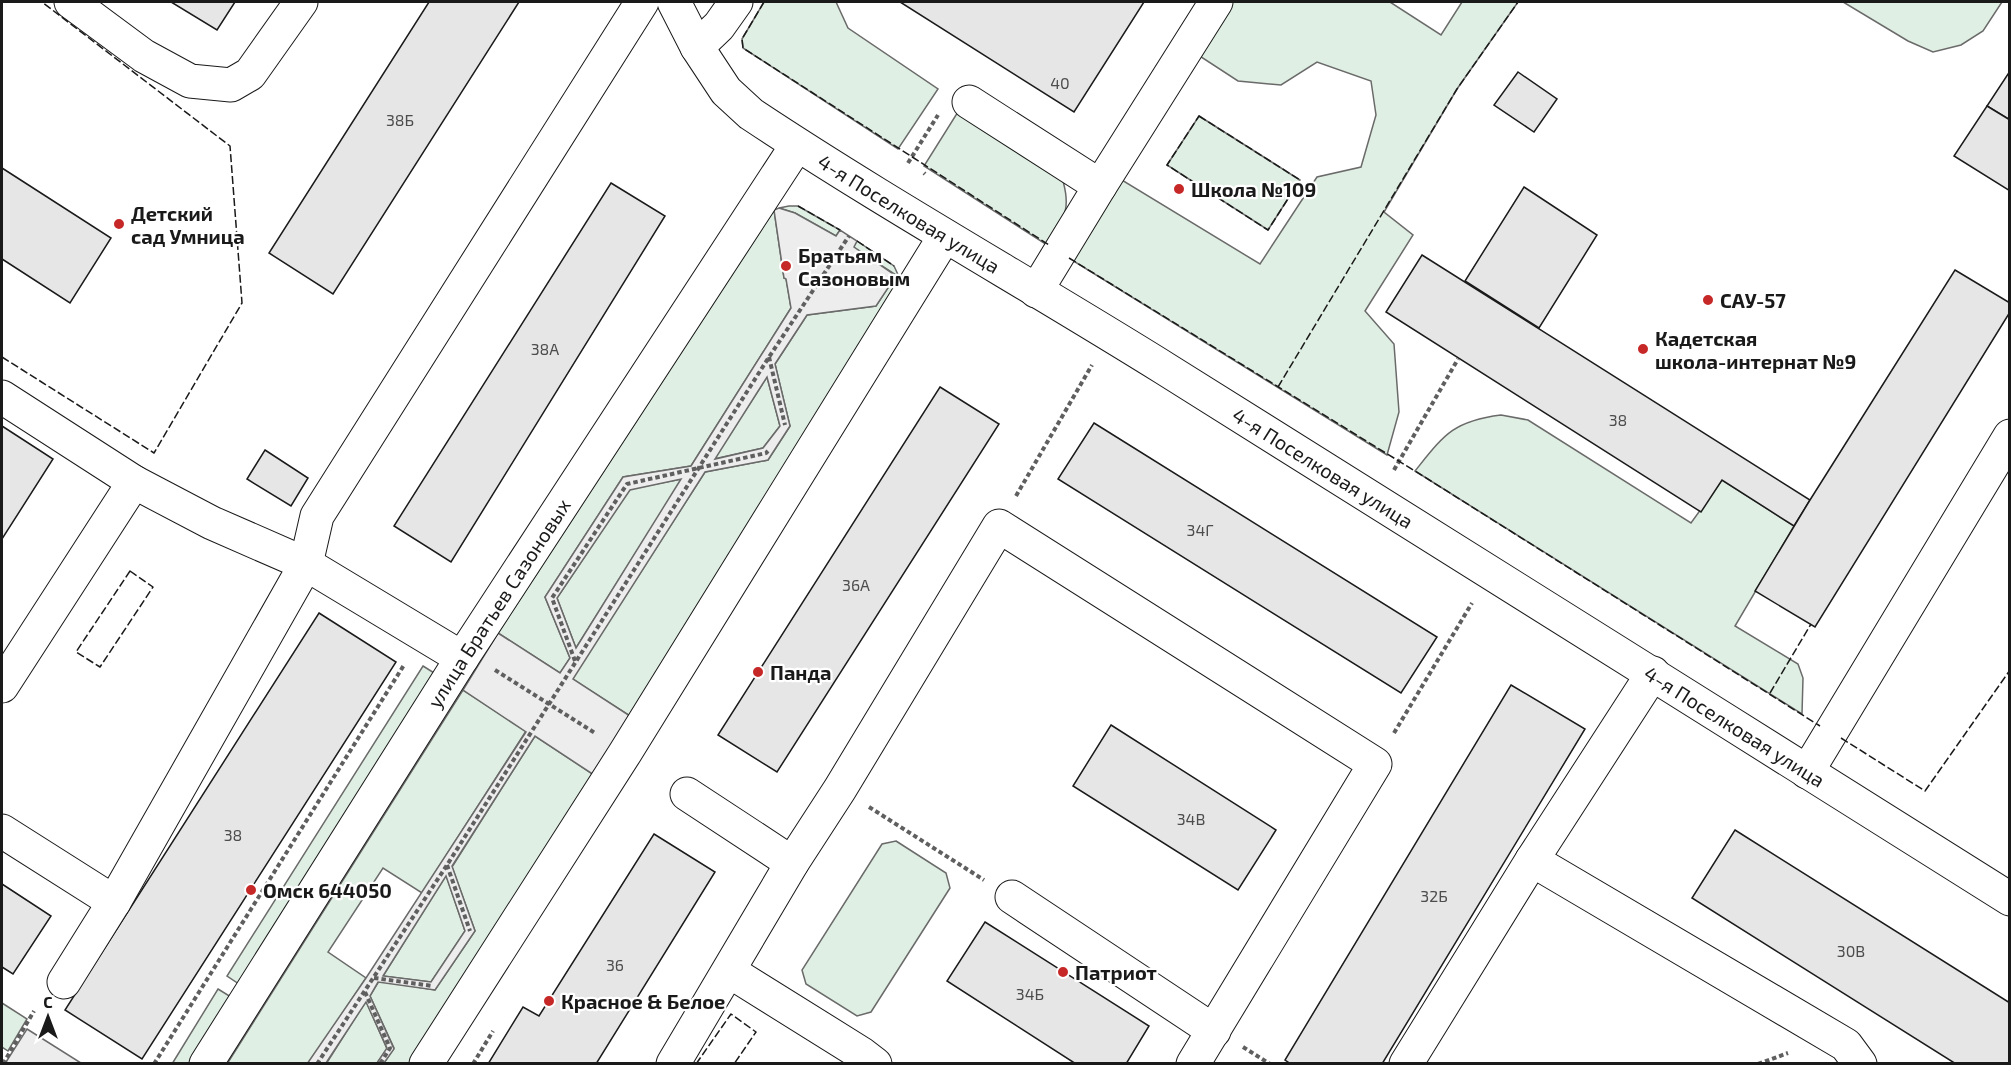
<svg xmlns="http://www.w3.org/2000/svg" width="2011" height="1065" font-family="'Exo 2',sans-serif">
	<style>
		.green { fill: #e0efe3; stroke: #6a6a6a; stroke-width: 1.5 }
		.parking { fill: #ededed; stroke: #6a6a6a; stroke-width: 1.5; fill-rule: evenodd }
		.building { fill: #e6e6e6; stroke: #1a1a1a; stroke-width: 1.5 }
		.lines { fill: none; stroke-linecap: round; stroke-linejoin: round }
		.minor-casing { stroke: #1a1a1a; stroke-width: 35 }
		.path { stroke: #5f5f5f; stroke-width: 4; stroke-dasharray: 4.5 3; stroke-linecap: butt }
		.minor { stroke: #fff; stroke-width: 33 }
		.fence { stroke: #1a1a1a; stroke-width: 1.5; stroke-dasharray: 8 3; stroke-linecap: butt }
		.poi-dot { fill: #c62828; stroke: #fff; stroke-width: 2 }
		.labels { text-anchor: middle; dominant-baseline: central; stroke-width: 4.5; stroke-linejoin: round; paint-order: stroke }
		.number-label { font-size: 16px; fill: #4d4d4d }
		.poi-label { font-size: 20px; font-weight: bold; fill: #1a1a1a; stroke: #fff; text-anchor: start }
		.street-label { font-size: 20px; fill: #1a1a1a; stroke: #fff }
	</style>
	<rect width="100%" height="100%" fill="#fff"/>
	<g class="green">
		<polygon points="764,2 836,2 848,28 938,89 898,149 743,48 742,39"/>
		<polygon points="1224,2 1390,2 1441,35 1462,2 1518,2 1457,89 1384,212 1413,235 1365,311 1394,344 1399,412 1387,455 1067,257 1117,177 1260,264 1317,177 1361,167 1376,115 1371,81 1317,62 1281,85 1238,81 1195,53"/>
		<polygon points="1843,2 2002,2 1983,31 1961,45 1933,52 1908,41"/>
		<path d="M 961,107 L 1060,170 C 1071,207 1068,213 1047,245 L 924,166 Z"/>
		<polygon points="1199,116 1300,180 1268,230 1167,165"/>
		<polygon points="789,206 798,206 840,230 836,236 795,213 779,208"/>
		<polygon points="774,210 784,278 786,278 791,308 691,466 623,477 545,597 570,658 560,673 498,633"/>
		<polygon points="857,241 894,266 900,279 630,716 572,679 705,472 768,460 790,426 775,364 807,315 876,306 896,275 853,247"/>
		<polygon points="767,377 780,426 763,448 714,459"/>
		<path d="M 1501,415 L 1528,420 L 1691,523 L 1722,480 L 1794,526 L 1735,626 L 1798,664 L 1803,678 L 1802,714 L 1415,471 C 1444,435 1453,421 1501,415 Z"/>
		<polygon points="682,479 576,648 557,598 630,489"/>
		<polygon points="423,666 439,676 242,986 227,976"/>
		<polygon points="463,690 526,731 422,893 383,868 328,952 366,978 309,1063 227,1064"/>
		<polygon points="535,736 594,775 411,1063 384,1063 394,1048 370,996 379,981 435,990 475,931 452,867"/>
		<polygon points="896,841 946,873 950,888 871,1012 857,1016 806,984 802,970 882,844"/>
		<polygon points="446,875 465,931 431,982 383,976"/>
		<polygon points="218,989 231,997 190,1063 172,1064"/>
		<polygon points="366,1001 387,1049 377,1063 326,1064"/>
		<polygon points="2,1003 27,1019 8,1051 2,1047"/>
	</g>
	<g class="parking">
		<path d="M 779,208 L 795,213 L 836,236 L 840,230 L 857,241 L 854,247 L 896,276 L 876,306 L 807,315 L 775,364 L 790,426 L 768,460 L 705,472 L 573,679 L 630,716 L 594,775 L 535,736 L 452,866 L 475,931 L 435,990 L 378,982 L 370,996 L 394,1049 L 384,1063 L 377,1063 L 387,1048 L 366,1002 L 326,1063 L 307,1064 L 366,978 L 526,732 L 463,690 L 498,633 L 560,673 L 570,658 L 545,597 L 623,477 L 691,466 L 791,308 L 786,279 L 784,278 L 774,210 ZM 767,377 L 780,426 L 763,448 L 715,459 ZM 681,479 L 576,648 L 557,598 L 630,490 ZM 446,876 L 465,931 L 431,982 L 383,976 Z"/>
		<polygon points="27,1029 81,1063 8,1063 6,1062"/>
	</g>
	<g class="building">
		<polygon points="171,2 235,2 217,30"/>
		<polygon points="429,2 519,2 333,294 269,253"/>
		<polygon points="900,2 1144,2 1074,112"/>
		<polygon points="2010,71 2010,120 1987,106"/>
		<polygon points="1518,72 1557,99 1534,132 1494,105"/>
		<polygon points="1987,106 2010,120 2010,191 1954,156"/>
		<polygon points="2,168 111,238 70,303 2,259"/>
		<polygon points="611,183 665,216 451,562 394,526"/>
		<polygon points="1524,187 1597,235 1539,328 1465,281"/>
		<polygon points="1422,255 1810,500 1794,526 1722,480 1701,512 1386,312"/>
		<polygon points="1955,270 2010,303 2010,312 1815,627 1755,591 1810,500"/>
		<polygon points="940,387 999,424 777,772 718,735"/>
		<polygon points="1094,423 1437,637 1401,693 1058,479"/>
		<polygon points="2,426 53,459 2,539"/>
		<polygon points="265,450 308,478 291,506 247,479"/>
		<polygon points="319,613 396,662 142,1059 65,1010"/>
		<polygon points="1511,685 1585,729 1382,1064 1291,1064 1285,1060"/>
		<polygon points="1111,725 1276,830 1238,890 1073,786"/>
		<polygon points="1735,830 2010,1003 2010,1064 1956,1064 1692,898"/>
		<polygon points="654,834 715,872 596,1064 488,1064 523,1007 539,1016"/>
		<polygon points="2,884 51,916 13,974 2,967"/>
		<polygon points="985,922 1149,1026 1126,1064 1076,1064 947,981"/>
	</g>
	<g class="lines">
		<g class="minor-casing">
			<g id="minor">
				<polyline points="71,2 144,56 190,81 231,85 250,74 301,2"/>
				<path id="s1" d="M 674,2 L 697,47 L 726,91 L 751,114 C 885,203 1026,282 1164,368 C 1446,544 1728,722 2010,899"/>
				<polyline points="697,47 719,26 736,2"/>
				<polyline points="969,102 1100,186 1036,291"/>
				<polyline points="1100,186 1216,2"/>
				<polyline points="2,397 134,482 212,523 306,564 462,658"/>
				<polyline points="2,686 134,482"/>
				<polyline points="1807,772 2010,436"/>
				<polyline points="687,794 792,863"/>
				<polyline points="2,831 114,902 64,982"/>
				<polyline points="1532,860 1846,1045 1860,1064"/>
				<polyline points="1012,897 1214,1031"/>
				<polyline points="114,902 306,564 317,516 642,2"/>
				<polyline points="729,971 862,1054 875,1064"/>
				<path id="s2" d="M 206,1064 L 462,658 L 797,145"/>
				<polyline points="426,1064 625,753 945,236"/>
				<polyline points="673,1064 792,863 840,789 999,526 1375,764 1193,1064"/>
				<polyline points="1406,1064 1532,860 1653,673"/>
			</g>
		</g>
		<g class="path">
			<polyline points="908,163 938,115"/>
			<polyline points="924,173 925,174"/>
			<polyline points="769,357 785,425"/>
			<polyline points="1394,470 1458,359"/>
			<polyline points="1016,496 1092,365"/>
			<polyline points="575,661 552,598 627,484 766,453 768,451"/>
			<polyline points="495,670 595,733"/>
			<polyline points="1394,733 1472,603"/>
			<polyline points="869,807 984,880"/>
			<polyline points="447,865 470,931"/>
			<polyline points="374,978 433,986"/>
			<polyline points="365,992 390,1048 380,1064"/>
			<polyline points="1243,1047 1270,1064"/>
			<polyline points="3,1064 34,1011"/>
			<polyline points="154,1064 404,665"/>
			<polyline points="317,1064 447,865 769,357 849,236"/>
			<polyline points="473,1064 493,1031"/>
			<polyline points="1758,1064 1788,1053"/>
		</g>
		<use href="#minor" class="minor"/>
		<g class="fence">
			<polyline points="764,2 742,39 743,48 1049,245"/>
			<polygon points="1199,116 1300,180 1268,230 1167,165"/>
			<polyline points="798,206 840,230"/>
			<polyline points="857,241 894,266"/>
			<polyline points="1069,258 1415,471 1820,726"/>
			<polyline points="2,357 154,453 242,303 230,146 42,2"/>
			<polyline points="1278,387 1457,89 1518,2"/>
			<polygon points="130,571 153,587 100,667 76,652"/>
			<polyline points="1770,693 1811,624"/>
			<polyline points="1841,738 1925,791 2010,670"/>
			<polyline points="696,1064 731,1014 756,1032 734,1064"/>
		</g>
	</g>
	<g class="poi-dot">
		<circle cx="1179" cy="189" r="6"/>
		<circle cx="119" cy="224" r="6"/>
		<circle cx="786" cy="266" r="6"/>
		<circle cx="1708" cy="300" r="6"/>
		<circle cx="1643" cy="349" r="6"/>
		<circle cx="758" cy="672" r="6"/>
		<circle cx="251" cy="890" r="6"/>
		<circle cx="1063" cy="972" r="6"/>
		<circle cx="549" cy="1001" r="6"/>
	</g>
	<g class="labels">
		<g class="number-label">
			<text x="1060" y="82">40</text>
			<text x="400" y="119">38Б</text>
			<text x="545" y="348">38А</text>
			<text x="1618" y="419">38</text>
			<text x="1200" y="529">34Г</text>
			<text x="856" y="584">36А</text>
			<text x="1191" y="818">34В</text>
			<text x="233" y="834">38</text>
			<text x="1434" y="895">32Б</text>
			<text x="1851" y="950">30В</text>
			<text x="615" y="964">36</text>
			<text x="1030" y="993">34Б</text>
		</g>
		<g class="poi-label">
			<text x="1191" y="189">Школа №109</text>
			<text x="131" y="213">Детский<tspan x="131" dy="23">сад Умница</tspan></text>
			<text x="798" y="255">Братьям<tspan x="798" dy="23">Сазоновым</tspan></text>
			<text x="1720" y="300">САУ-57</text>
			<text x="1655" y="338">Кадетская<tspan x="1655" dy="23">школа-интернат №9</tspan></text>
			<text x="770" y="672">Панда</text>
			<text x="263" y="890">Омск 644050</text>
			<text x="1075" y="972">Патриот</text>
			<text x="561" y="1001">Красное &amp; Белое</text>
		</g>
		<g class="street-label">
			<text stroke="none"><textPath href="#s1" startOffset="324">4-я Поселковая улица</textPath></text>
			<text stroke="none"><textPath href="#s1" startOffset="810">4-я Поселковая улица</textPath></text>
			<text stroke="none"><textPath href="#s2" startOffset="546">улица Братьев Сазоновых</textPath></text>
			<text stroke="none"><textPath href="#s1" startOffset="1296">4-я Поселковая улица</textPath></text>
		</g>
	</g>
	<rect width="2011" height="1065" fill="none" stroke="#1a1a1a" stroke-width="6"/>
	<g transform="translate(48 1017)" stroke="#ffffff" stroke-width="4.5" paint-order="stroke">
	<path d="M0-4.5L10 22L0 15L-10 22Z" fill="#1a1a1a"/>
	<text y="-9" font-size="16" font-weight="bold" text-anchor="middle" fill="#1a1a1a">С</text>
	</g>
</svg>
